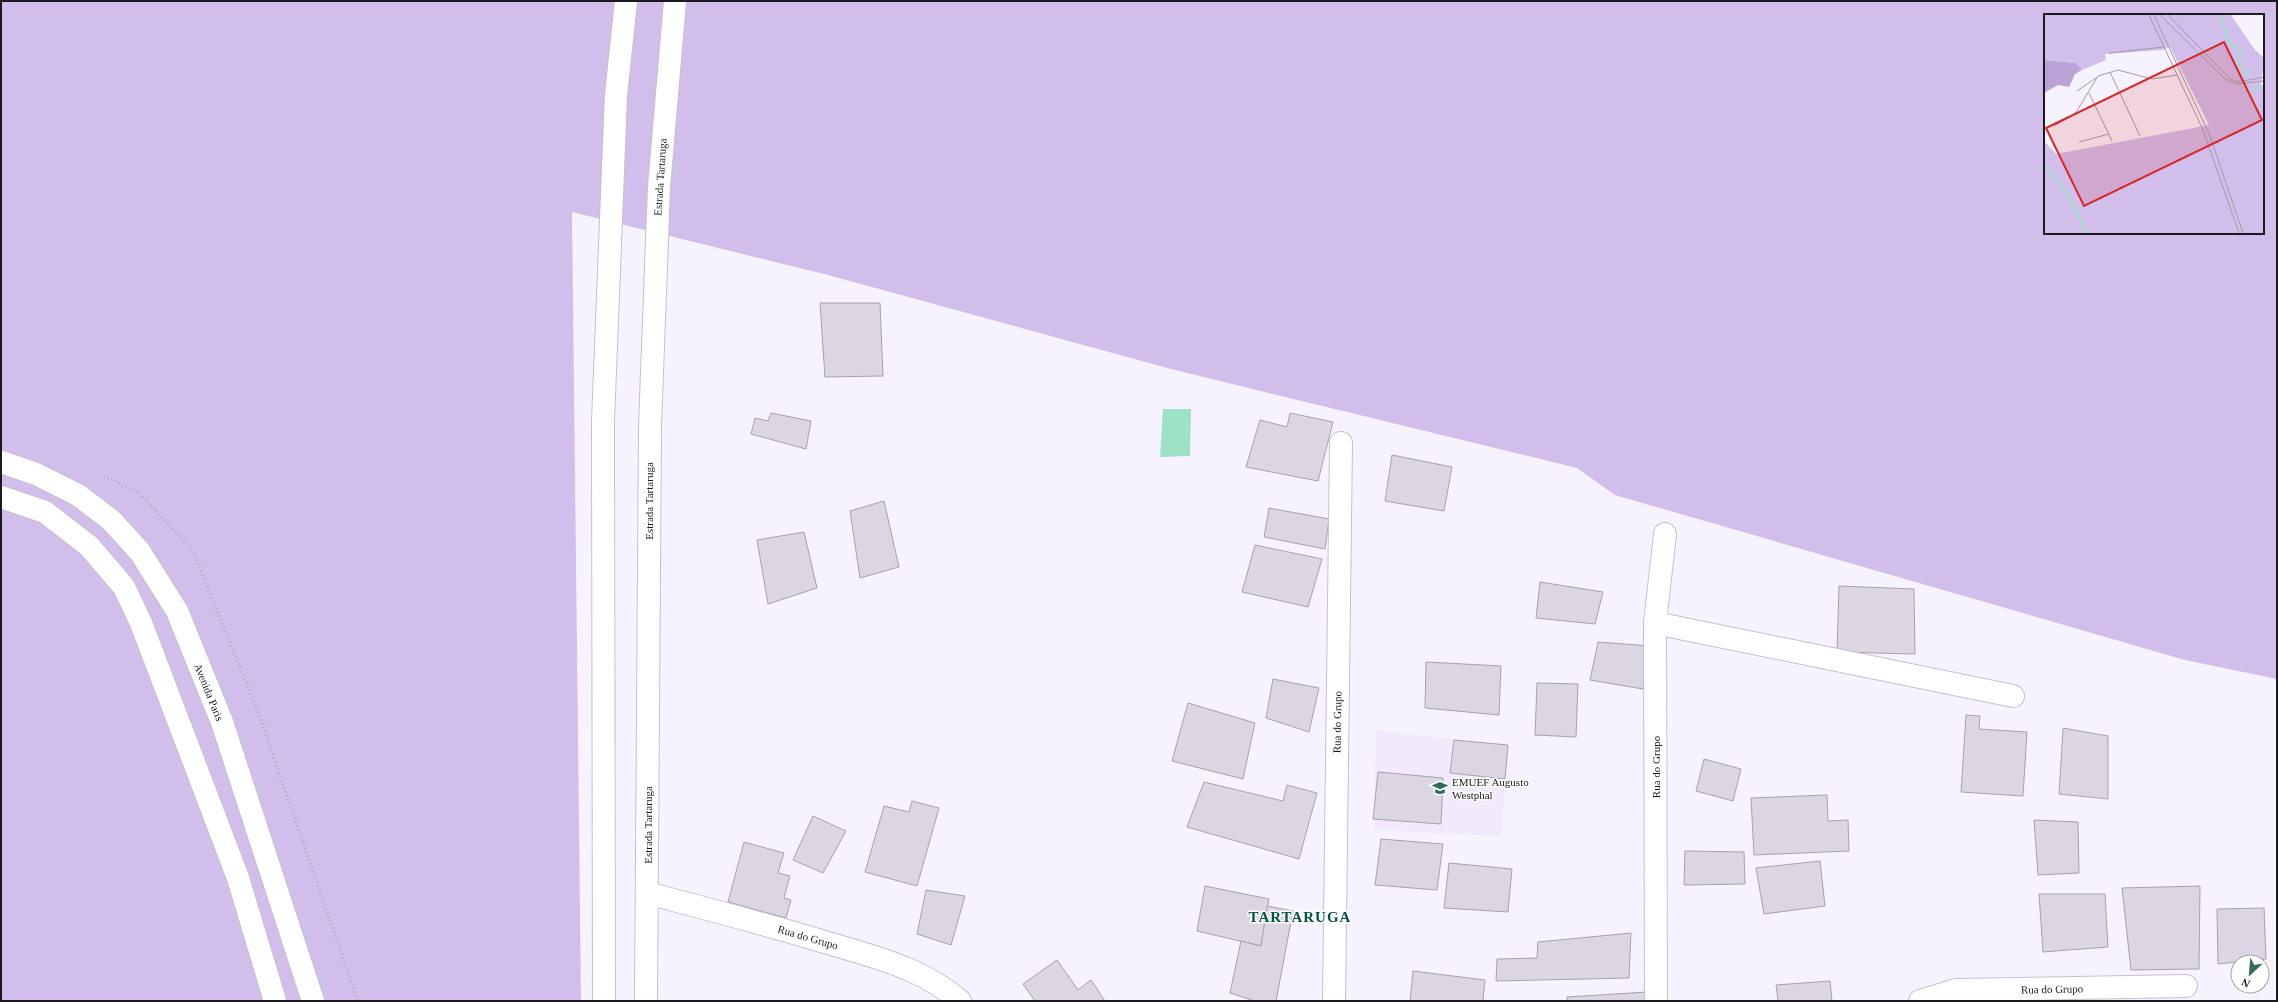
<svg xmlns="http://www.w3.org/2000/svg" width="2278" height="1002" font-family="Georgia,serif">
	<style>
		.built { fill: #f2e9fd }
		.green { fill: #d2beeb; fill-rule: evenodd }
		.water { fill: #9ee2c5 }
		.building { fill: #dcd6e3; stroke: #a6a1ad }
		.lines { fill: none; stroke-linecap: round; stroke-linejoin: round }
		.street-casing { stroke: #c6c0cd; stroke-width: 24 }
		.secondary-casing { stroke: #c6c0cd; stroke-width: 24 }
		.path { stroke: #aca9b2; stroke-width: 2.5; stroke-dasharray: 1 3; stroke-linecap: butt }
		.street { stroke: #fff; stroke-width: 22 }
		.secondary { stroke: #fff; stroke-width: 22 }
		.labels { text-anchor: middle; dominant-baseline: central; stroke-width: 3; stroke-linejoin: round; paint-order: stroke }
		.street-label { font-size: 11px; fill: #1c1a1f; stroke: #fff }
		.poi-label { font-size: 11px; fill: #1c1a1f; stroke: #fff; text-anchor: start }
		.district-label { font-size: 15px; font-weight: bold; letter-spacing: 1px; fill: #03533c; stroke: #fff }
		.inset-river { fill: none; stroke: #9ee2c5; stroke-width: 2 }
		.inset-road { fill: none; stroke: #9f9ca5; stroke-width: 1 }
		.view { fill: #d62828; fill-opacity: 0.15; stroke: #d62828; stroke-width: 2 }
		.inset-edge { fill: none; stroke: #1c1a1f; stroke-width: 2 }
	</style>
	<rect width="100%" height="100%" fill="#f7f3fe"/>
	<polygon class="built" points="1376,730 1509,746 1501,836 1374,830"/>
	<path class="green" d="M 1,1 L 2277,1 L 2277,679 L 2185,660 L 1615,495 L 1577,468 L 1171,369 L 828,275 L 572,212 L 581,1001 L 1,1001 ZM 2045,15 L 2263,15 L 2263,233 L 2045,233 Z"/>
	<polygon class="water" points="1163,409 1191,409 1190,456 1160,457"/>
	<g class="building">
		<polygon points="820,303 880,303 883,376 825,377"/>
		<polygon points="771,413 811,421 806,449 751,434 755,418 768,421"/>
		<polygon points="1290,413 1333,422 1318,481 1246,467 1260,420 1287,427"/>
		<polygon points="1392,455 1452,467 1444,511 1385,501"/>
		<polygon points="884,501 899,567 860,578 850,511"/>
		<polygon points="1269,508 1329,519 1325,549 1264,537"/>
		<polygon points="804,532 817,588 768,604 757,540"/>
		<polygon points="1255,545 1322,559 1308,607 1242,592"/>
		<polygon points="1540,582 1603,592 1595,624 1536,618"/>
		<polygon points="1839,586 1914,589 1915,654 1837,652"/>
		<polygon points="1598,642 1651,646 1643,689 1590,680"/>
		<polygon points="1426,662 1501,666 1499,715 1425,708"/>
		<polygon points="1273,679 1319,688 1309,732 1266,718"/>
		<polygon points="1537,683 1578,684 1576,737 1535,735"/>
		<polygon points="1188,703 1255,723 1243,779 1172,761"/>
		<polygon points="1966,715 1980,716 1979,729 2027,732 2023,796 1961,792"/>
		<polygon points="2063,728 2108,736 2108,799 2059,794"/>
		<polygon points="1454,740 1508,745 1505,779 1450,773"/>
		<polygon points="1704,759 1741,769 1733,801 1696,791"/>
		<polygon points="1378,772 1443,778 1441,824 1373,819"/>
		<polygon points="1204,782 1283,801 1287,785 1317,793 1299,859 1187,827"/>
		<polygon points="1827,795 1828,821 1848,820 1849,851 1754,855 1751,798"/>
		<polygon points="912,801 939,808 917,886 865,872 884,806 909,812"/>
		<polygon points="813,816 846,831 823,873 793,860"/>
		<polygon points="2034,820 2078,822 2079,873 2038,875"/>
		<polygon points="1381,839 1443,844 1437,890 1375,885"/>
		<polygon points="744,842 784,853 778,873 790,876 784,898 791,900 786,918 728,902"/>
		<polygon points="1685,851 1744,852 1745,884 1684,885"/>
		<polygon points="1820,861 1825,906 1764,914 1756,868"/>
		<polygon points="1449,863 1512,869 1508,912 1444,908"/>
		<polygon points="1205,886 1269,899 1261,946 1197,931"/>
		<polygon points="2200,886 2199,969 2131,970 2122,888"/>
		<polygon points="926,890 965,896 951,945 917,934"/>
		<polygon points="2039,894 2105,894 2108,947 2043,952"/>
		<polygon points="1267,906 1293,911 1276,1001 1255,1001 1230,993 1241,941 1261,946"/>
		<polygon points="2264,908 2266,959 2218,964 2217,909"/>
		<polygon points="1631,933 1629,978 1496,981 1497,959 1537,958 1538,942"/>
		<polygon points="1057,960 1078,990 1091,980 1105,1001 1035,1001 1023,984"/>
		<polygon points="1413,971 1485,980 1483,1001 1410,1001"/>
		<polygon points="1830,981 1832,1001 1778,1001 1776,985"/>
		<polygon points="1647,992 1648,1001 1567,1001 1567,997"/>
	</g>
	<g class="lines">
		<g class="street-casing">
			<g id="street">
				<polyline points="1655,623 2013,696"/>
				<path d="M 647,893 C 708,909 768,925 828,943 C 875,957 922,968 960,1001"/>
				<polyline points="1334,1001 1341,443"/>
				<polyline points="1656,1001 1655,623 1665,534"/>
				<polyline points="1920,1001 1956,990 2186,986"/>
			</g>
		</g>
		<g class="secondary-casing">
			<g id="secondary">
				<polyline points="1,462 36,474 78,495 111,520 140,552 177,611 222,722 313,1001"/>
				<polyline points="1,497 45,512 89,546 124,587 141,623 238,878 275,1001"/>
				<polyline points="604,1001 603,421 616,95 626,1"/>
				<polyline points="646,1001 650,426 659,187 675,1"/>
			</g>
		</g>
		<polyline class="path" points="104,476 140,493 193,551 259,715 358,1001"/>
		<use href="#street" class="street"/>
		<use href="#secondary" class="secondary"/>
	</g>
	<defs>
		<g id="school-bare" transform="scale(1.2)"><path d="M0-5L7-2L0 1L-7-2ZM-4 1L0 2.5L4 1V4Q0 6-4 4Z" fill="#326d57" stroke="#fff" stroke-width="2.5" paint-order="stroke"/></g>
	</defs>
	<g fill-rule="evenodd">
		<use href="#school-bare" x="1440" y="788"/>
	</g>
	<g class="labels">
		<g class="street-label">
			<text transform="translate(660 177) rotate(-86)">Estrada Tartaruga</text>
			<text transform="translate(649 501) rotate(-90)">Estrada Tartaruga</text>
			<text transform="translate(209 692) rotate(68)">Avenida Paris</text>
			<text transform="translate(1337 722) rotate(-89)">Rua do Grupo</text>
			<text transform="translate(1656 767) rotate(-90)">Rua do Grupo</text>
			<text transform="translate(648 825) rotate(-90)">Estrada Tartaruga</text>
			<text transform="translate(808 937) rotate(16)">Rua do Grupo</text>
			<text transform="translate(2052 989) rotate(-1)">Rua do Grupo</text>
		</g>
		<g class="poi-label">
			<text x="1452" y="782">EMUEF Augusto<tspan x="1452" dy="13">Westphal</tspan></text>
		</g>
		<g class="district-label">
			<text x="1300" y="917">TARTARUGA</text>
		</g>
	</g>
	<g transform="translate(2044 14)">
		<rect width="220" height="220" fill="#f7f3fe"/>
		<path d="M 0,1 L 187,1 L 211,36 L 220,44 L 217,73 L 220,73 L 220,219 L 0,219 L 0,127 L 12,140 L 165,111 L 126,33 L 118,36 L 61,40 L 62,46 L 38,56 L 32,49 L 0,46 Z" fill="#d2beeb"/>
		<path d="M 0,46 L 32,49 L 38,56 L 31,60 L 25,73 L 14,71 L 0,79 Z" fill="#bba2d7"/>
		<path class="inset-river" d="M 176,1 L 185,29 L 197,36 L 193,49 L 204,62M 208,76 L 220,72M 0,150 L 24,181 L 43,219"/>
		<path class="inset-road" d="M 105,1 L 159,116 L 195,219M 110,1 L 166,122 L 199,219M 116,1 L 181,65 L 193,70 L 220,67M 124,1 L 186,65 L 195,68 L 220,63M 65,39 L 120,33M 66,58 L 96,122M 33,77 L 52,64M 45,79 L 68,127M 10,112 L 31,100 L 54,62 L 74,56 L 108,65 L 133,61M 35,128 L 65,120"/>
		<path class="view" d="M 180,28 L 218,106 L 40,192 L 2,114 Z"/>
		<rect width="220" height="220" class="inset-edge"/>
	</g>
	<rect width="2278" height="1002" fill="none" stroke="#1c1a1f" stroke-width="4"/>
	<g transform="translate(2250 974) rotate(206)"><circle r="19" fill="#ffffff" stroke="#a4a3a5"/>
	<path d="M0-3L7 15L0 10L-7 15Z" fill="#326d57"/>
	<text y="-6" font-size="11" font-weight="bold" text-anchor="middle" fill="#1c1a1f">N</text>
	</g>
</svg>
